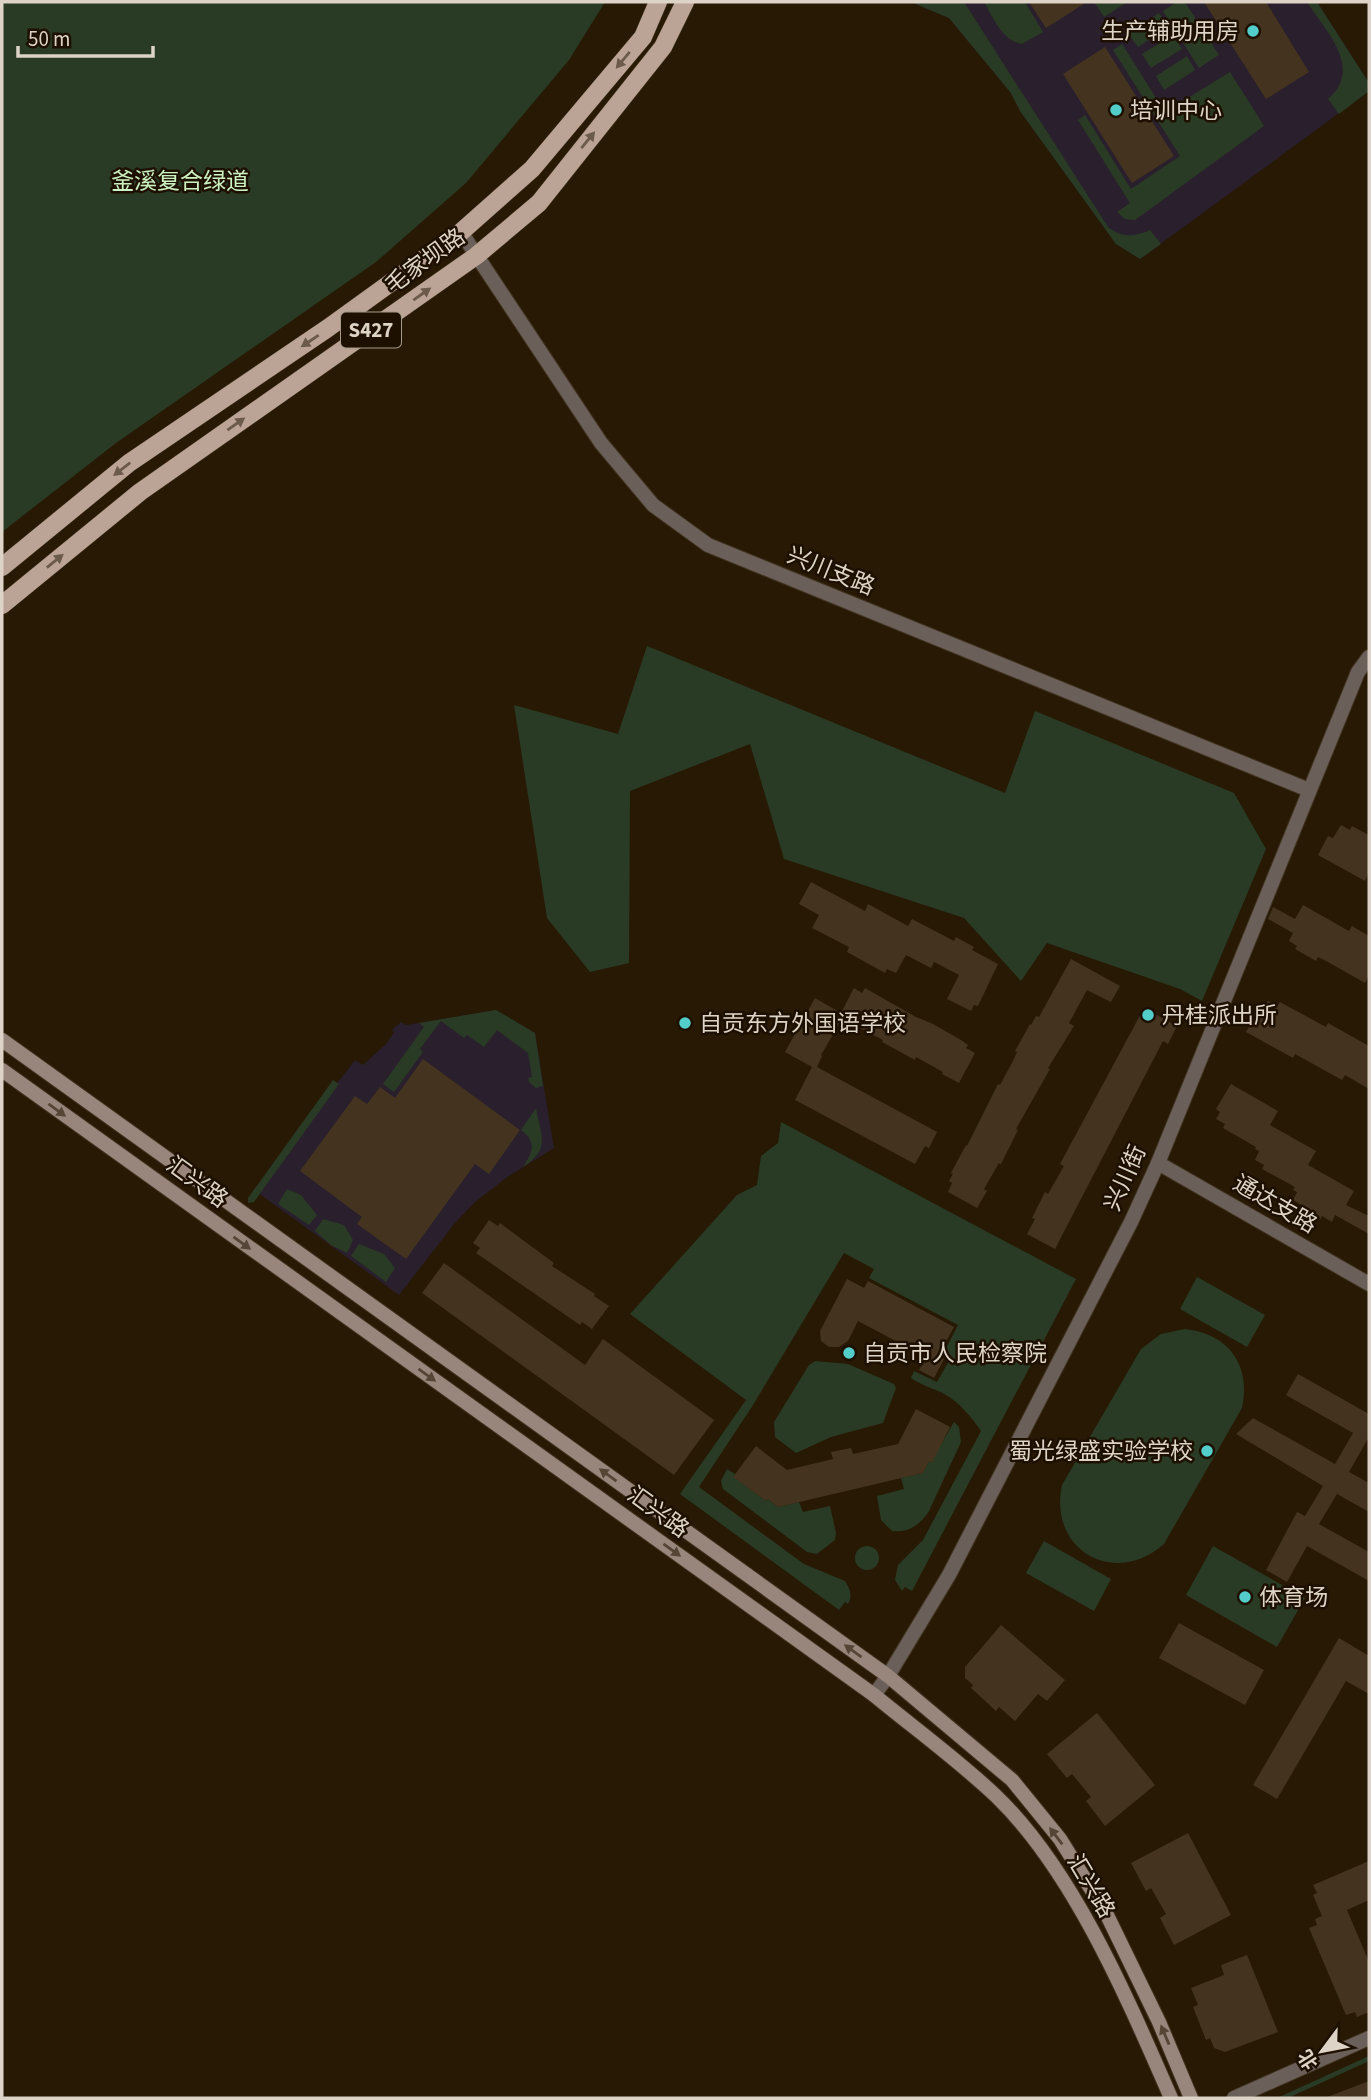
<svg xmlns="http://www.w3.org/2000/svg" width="1371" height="2100" font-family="'Source Sans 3','Noto Sans SC',sans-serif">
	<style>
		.commercial { fill: #2a1f2c }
		.green { fill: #293b24 }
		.building { fill: #44341f }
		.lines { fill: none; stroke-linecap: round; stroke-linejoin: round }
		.minor-casing { stroke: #40331f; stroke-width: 16 }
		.secondary-casing { stroke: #40331f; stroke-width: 16 }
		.primary-casing { stroke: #40331f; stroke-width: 19 }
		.minor { stroke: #6b5f59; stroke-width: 14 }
		.secondary { stroke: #98857b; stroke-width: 14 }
		.primary { stroke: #bba395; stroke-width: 18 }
		.oneway { fill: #6c5a4a }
		.oneway2 { fill: #554537 }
		.poi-dot { fill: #53cdc9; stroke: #1e1000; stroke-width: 2.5 }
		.labels { text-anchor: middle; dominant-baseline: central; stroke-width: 5; stroke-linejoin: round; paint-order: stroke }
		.shield { fill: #1e1000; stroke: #a4998b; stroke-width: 2 }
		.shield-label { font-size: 21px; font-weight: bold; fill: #ddd4c7 }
		.poi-label { font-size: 23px; fill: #ddd4c7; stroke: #1e1000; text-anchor: start }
		.park-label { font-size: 23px; fill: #caf1bf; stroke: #1e1000 }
		.street-label { font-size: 23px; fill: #ddd4c7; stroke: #1e1000 }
	</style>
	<rect width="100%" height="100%" fill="#271904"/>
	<g class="commercial">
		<polygon points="911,2 1317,2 1369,83 1369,91 1140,259 1116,244 1020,111 1011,93 949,18"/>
		<polygon points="496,1010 535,1033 554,1148 506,1178 475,1202 455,1223 399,1295 254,1190 355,1060 363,1065 387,1043 394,1032 392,1030 401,1022 406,1025"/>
	</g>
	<g class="green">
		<polygon points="2,2 605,2 569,60 466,183 376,262 116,443 2,532"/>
		<path d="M 911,2 L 964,2 L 1108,227 C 1122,238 1135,237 1150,230 L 1161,244 L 1140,259 L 1116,244 L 1020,111 L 1011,93 L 949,18 Z"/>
		<path d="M 984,2 L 1025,2 L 1043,32 L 1022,44 C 1002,41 993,17 984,2 Z"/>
		<polygon points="1094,2 1125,2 1126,3 1104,17"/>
		<polygon points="1177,2 1185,2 1219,55 1199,68 1163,11"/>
		<path d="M 1307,2 L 1317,2 L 1369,83 L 1369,91 L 1339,114 L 1328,99 C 1364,69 1326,31 1307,2 Z"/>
		<polygon points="1159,13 1168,27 1138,47 1128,33"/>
		<polygon points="1173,35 1182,49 1151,68 1142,54"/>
		<polygon points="1122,44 1165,112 1230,72 1264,126 1135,220 1125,219 1117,212 1130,203 1078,120 1085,115 1131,189 1180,156 1113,50"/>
		<polygon points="1187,56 1195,70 1164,90 1156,76"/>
		<polygon points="647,646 1005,793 1035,711 1234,793 1266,849 1202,1001 1180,989 1047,943 1021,981 964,918 784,859 750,744 630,791 629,963 590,972 547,918 514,705 618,734"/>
		<polygon points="496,1010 535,1033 543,1086 536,1088 529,1082 528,1078 532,1077 528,1053 497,1030 484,1047 467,1035 464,1038 441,1021 420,1049 423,1052 394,1092 383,1084 424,1027 419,1023"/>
		<polygon points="333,1080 339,1084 254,1202 248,1203 248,1198"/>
		<path d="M 536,1108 C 541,1137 551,1149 523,1167 C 533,1152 537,1142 521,1130 Z"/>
		<path d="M 781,1122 L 1076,1279 L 912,1591 L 905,1587 L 902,1591 L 895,1580 L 898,1565 L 923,1540 L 981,1431 C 972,1418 960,1403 946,1395 C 934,1388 922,1386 911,1378 L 914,1371 L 937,1382 L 950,1359 L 943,1354 L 958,1325 L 869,1278 L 874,1269 L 844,1253 L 753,1405 L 699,1487 L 804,1564 L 845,1581 C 850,1589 853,1595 848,1604 L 845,1602 L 839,1610 L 680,1494 L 746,1400 L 630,1314 L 737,1195 L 757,1185 L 761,1156 L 778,1143 Z"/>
		<polygon points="287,1189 301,1195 317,1215 309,1225 278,1204"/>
		<polygon points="323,1219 344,1225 353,1240 347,1253 331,1245 315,1231"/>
		<polygon points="359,1244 384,1254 395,1268 386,1282 351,1256"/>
		<polygon points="1197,1277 1265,1315 1247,1347 1180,1309"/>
		<path d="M 1185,1329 C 1229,1334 1251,1365 1242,1408 L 1164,1544 C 1114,1588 1048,1550 1062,1485 L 1141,1349 L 1161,1334 Z"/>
		<polygon points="815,1361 848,1364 894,1384 896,1388 883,1423 831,1437 796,1453 775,1437 774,1422 809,1365"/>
		<path d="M 954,1422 L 959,1427 L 961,1442 L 929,1511 C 920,1525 909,1533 892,1531 L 881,1520 L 877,1496 L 904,1489 L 901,1478 L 923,1473 L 929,1461 L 931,1462 Z"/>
		<polygon points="727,1469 735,1474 734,1477 766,1501 768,1499 778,1507 799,1502 803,1512 830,1506 836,1533 835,1540 817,1554 807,1552 723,1489 721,1481"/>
		<polygon points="1044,1541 1111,1579 1094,1611 1026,1573"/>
		<circle cx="867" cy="1558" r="12"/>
		<polygon points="1213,1546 1305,1598 1277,1647 1186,1595"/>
		<polygon points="1369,2056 1369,2061 1288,2098 1277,2098"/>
	</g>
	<g class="building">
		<polygon points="1029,2 1087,2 1046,28"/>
		<polygon points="1204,2 1266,2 1309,72 1266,99"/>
		<polygon points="1105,47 1174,156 1132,183 1063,74"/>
		<polygon points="1341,825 1350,830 1352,826 1369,835 1369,872 1365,881 1318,855 1328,836 1333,838"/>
		<polygon points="811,882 865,911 868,904 908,926 912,919 954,941 956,937 974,947 972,950 998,964 978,1006 974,1005 971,1011 947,999 959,975 934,962 931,968 906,955 896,973 887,969 885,973 847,952 849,947 812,928 819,915 799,904"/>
		<polygon points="1303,905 1349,931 1352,926 1369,936 1369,975 1365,983 1328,962 1318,957 1316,961 1295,949 1297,946 1289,941 1293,933 1268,919 1273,907 1295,919"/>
		<polygon points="1071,959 1120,986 1111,1002 1087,990 1069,1023 1074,1026 1048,1068 1050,1069 1016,1129 1018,1130 1001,1164 999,1163 984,1189 987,1191 977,1208 948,1192 952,1183 949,1181 953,1174 951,1173 966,1145 967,1146 998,1084 1000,1085 1013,1061 1017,1052 1015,1051 1030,1024 1031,1025 1036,1016 1039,1017"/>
		<polygon points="854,988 862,993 865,988 916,1017 933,1024 961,1040 968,1045 966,1048 975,1053 959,1083 942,1074 943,1072 916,1057 915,1060 882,1042 883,1040 842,1019 821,1055 822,1056 817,1067 937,1132 929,1148 925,1146 915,1164 795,1100 812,1067 785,1052 815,998 841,1013"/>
		<polygon points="1268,1001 1277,1006 1280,1002 1326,1027 1328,1023 1369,1046 1369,1089 1345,1075 1342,1080 1295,1054 1293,1058 1246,1032 1260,1006 1263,1009"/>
		<polygon points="1144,1008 1177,1026 1168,1044 1163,1041 1055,1249 1027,1234 1035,1219 1032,1218 1045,1192 1048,1194 1064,1166 1060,1164"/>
		<polygon points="423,1059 520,1130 489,1174 475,1164 406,1259 357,1224 362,1217 300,1171 355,1096 367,1104 380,1087 395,1098"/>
		<polygon points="1231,1084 1278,1111 1270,1125 1316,1151 1308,1165 1354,1191 1346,1205 1369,1216 1369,1234 1335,1215 1332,1222 1322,1216 1320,1220 1300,1209 1302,1205 1293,1200 1297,1192 1293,1190 1295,1187 1262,1169 1264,1165 1255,1160 1259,1151 1255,1149 1256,1147 1223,1128 1225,1124 1216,1119 1220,1112 1216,1109"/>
		<polygon points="489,1220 498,1226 500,1223 554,1263 552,1266 595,1294 594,1296 609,1306 592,1329 582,1322 580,1325 476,1253 480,1248 473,1243"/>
		<polygon points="444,1263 585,1365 603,1339 714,1420 674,1475 422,1293"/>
		<polygon points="847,1279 864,1288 868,1281 954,1327 938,1356 944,1359 934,1378 919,1370 926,1357 858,1321 848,1341 839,1347 829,1347 821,1341 820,1331"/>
		<polygon points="1298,1374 1369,1414 1369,1437 1349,1472 1369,1483 1369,1512 1337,1494 1319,1524 1369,1552 1369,1581 1307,1546 1287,1582 1266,1570 1297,1512 1305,1516 1323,1486 1236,1434 1253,1418 1335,1464 1353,1433 1286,1395"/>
		<polygon points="916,1409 950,1427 932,1463 929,1461 923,1473 778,1507 768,1499 766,1501 733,1477 756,1446 787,1470 833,1459 831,1452 851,1448 853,1454 898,1444"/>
		<polygon points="1179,1623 1264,1670 1245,1705 1159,1658"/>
		<polygon points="1001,1625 1065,1680 1047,1701 1038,1694 1015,1721 999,1707 996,1711 971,1688 973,1685 965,1678 965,1667"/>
		<polygon points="1339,1638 1369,1656 1369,1694 1346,1681 1277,1799 1253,1785"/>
		<polygon points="1097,1713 1155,1785 1105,1826 1086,1801 1091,1797 1072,1774 1067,1778 1047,1754"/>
		<polygon points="1188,1833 1231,1915 1174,1945 1160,1918 1166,1914 1151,1888 1146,1891 1131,1863"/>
		<polygon points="1369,1861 1369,1900 1347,1910 1369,1962 1369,2012 1357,2017 1355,2012 1346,2015 1309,1928 1317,1925 1315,1919 1322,1916 1313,1895 1317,1893 1313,1885"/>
		<polygon points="1247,1955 1278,2032 1225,2052 1214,2048 1210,2038 1206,2040 1193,2007 1198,2005 1191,1988 1224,1975 1221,1965"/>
		<polygon points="1369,2081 1369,2098 1327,2098 1327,2097"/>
	</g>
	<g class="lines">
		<g class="minor-casing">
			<g id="minor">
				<polyline points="461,232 601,443 653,505 708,545 1309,790"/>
				<polyline points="1158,1163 1369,1284"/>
				<polyline points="874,1695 888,1676 949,1575 1131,1222 1158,1163 1358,672 1369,657"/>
				<polyline points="1234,2098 1369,2038"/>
			</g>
		</g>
		<g class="secondary-casing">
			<g id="secondary">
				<polyline points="2,1040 888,1676 1012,1780 1060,1839 1106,1913 1159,2022 1191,2098"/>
				<path d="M 2,1070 L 874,1695 C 914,1728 958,1760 996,1796 C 1074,1871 1128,2000 1171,2098"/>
			</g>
		</g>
		<g class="primary-casing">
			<g id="primary">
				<polyline points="2,567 129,463 328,328 461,232 532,169 643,37 658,2"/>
				<polyline points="2,605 140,492 476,256 539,203 663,47 685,2"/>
			</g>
		</g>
		<use href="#minor" class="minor"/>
		<use href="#secondary" class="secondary"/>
		<use href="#primary" class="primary"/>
	</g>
	<defs><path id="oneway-solid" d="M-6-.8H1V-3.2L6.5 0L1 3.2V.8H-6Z" transform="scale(1.75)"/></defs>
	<g class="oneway">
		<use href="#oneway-solid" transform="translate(623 60) rotate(130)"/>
		<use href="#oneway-solid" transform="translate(588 140) rotate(-51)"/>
		<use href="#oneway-solid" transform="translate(422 294) rotate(-35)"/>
		<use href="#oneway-solid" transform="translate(310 341) rotate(146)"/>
		<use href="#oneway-solid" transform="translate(236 424) rotate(-35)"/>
		<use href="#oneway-solid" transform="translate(122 469) rotate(142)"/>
		<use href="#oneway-solid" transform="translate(55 561) rotate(-39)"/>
	</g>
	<g class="oneway2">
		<use href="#oneway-solid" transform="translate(57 1110) rotate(36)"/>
		<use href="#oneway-solid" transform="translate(242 1243) rotate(36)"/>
		<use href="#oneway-solid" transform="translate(427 1375) rotate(36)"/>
		<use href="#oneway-solid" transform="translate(608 1475) rotate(-144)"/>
		<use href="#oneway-solid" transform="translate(672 1550) rotate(36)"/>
		<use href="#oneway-solid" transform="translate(853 1651) rotate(-144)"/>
		<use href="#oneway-solid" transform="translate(1056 1836) rotate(-127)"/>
		<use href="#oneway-solid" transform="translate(1165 2035) rotate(-113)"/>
	</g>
	<g class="poi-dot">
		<circle cx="1253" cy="31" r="7"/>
		<circle cx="1116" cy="110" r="7"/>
		<circle cx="1148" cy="1015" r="7"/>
		<circle cx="685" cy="1023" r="7"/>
		<circle cx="849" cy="1353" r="7"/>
		<circle cx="1207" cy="1451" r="7"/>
		<circle cx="1245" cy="1597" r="7"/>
	</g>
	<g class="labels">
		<rect class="shield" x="341" y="312.5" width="60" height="35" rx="5"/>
		<g class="shield-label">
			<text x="371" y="330">S427</text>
		</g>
		<g class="poi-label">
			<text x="1239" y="31" text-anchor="end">生产辅助用房</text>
			<text x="1130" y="110">培训中心</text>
			<text x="1162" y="1015">丹桂派出所</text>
			<text x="699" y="1023">自贡东方外国语学校</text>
			<text x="863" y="1353">自贡市人民检察院</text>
			<text x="1193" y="1451" text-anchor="end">蜀光绿盛实验学校</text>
			<text x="1259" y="1597">体育场</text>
		</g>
		<g class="park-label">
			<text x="180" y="181">釜溪复合绿道</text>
		</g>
		<g class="street-label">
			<text transform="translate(425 261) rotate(-36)">毛家坝路</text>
			<text transform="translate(831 571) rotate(22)">兴川支路</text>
			<text transform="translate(1125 1178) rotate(-66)">兴川街</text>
			<text transform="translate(197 1182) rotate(36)">汇兴路</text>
			<text transform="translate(1275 1204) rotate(30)">通达支路</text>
			<text transform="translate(658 1512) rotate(36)">汇兴路</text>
			<text transform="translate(1091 1886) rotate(59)">汇兴路</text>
		</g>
	</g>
	<rect width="1371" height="2100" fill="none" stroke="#ddd4c7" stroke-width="7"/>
	<g transform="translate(1322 2051) rotate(238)" stroke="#1e1000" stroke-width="5" paint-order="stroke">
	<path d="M0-5L12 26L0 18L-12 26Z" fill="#ddd4c7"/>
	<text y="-10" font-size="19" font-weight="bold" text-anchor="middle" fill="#ddd4c7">北</text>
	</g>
	<path d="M18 46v10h135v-10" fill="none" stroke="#ddd4c7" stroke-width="3.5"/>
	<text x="28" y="46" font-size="21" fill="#ddd4c7" stroke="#1e1000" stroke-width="5" paint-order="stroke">50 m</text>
</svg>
